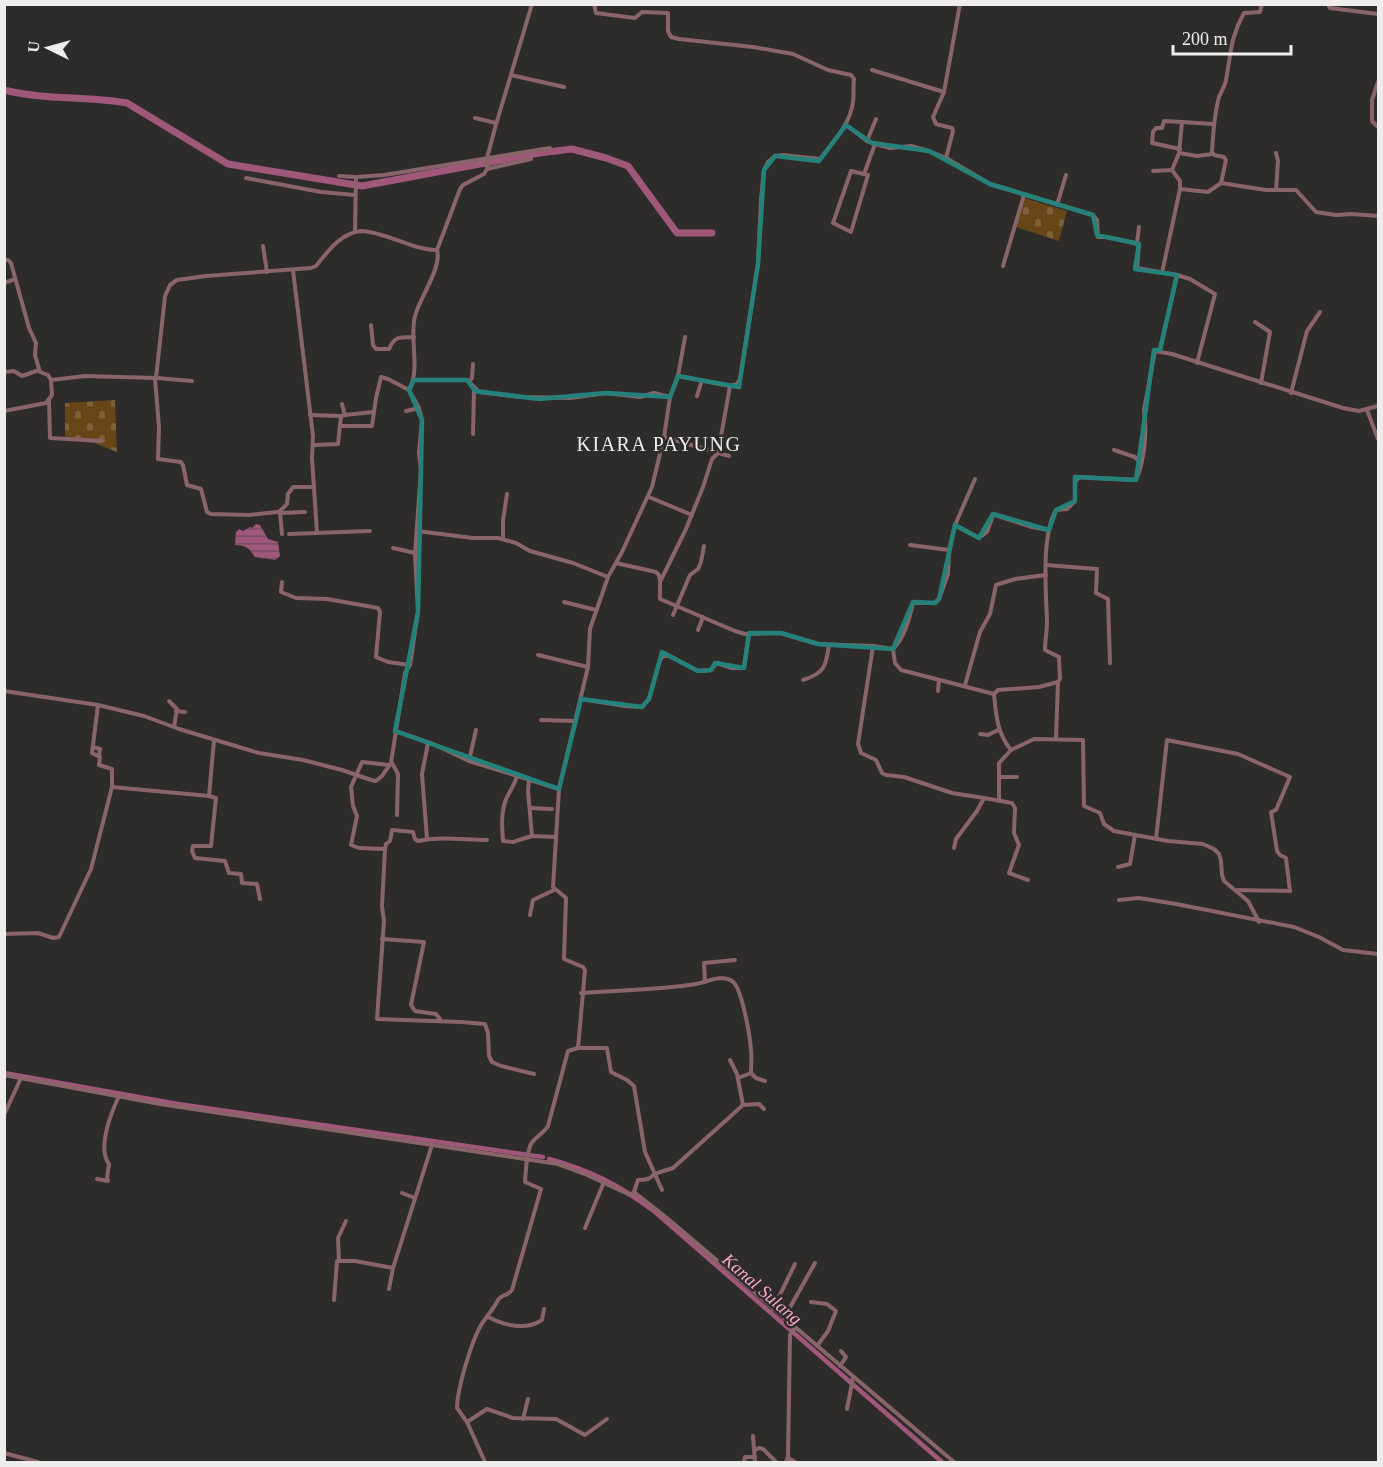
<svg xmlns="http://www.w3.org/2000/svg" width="1383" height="1467" font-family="'Times New Roman',serif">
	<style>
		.cemetery { fill: url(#cemetery-stones) }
		.water { fill: url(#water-rules) }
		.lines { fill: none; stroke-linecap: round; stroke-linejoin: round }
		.canal { stroke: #9f577a; stroke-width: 4.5 }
		.river { stroke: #9f577a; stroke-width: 7 }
		.minor { stroke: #896569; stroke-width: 4 }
		.marked { fill: none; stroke: #25827b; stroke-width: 4.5; stroke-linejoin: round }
		.labels { text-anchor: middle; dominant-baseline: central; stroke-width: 5; stroke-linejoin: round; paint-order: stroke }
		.water-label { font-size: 18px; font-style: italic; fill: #f9a7cd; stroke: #2e2b2b }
		.quarter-label { font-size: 20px; letter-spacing: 1.5px; fill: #efedec; stroke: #2e2b2b }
	</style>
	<defs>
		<pattern id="cemetery-stones" width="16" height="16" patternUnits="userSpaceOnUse" patternTransform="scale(1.5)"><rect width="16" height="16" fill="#664617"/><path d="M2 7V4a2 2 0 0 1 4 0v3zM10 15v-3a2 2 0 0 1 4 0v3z" fill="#7c6139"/></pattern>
		<pattern id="water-rules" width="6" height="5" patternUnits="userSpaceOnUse" patternTransform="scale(1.5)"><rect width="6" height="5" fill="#9f577a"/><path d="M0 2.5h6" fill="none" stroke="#744f60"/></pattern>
	</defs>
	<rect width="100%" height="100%" fill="#2e2b2b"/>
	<g class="cemetery">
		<polygon points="1024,198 1067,211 1059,241 1016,227"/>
		<polygon points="115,400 117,452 89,441 65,440 65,403"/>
	</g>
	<path class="water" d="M 256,524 L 260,525 L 268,539 L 278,542 L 280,556 L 275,560 L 255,557 C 248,547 247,546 235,545 L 236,532 L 239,529 L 243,531 L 250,527 L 252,528 Z"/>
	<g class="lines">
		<g class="canal">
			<polyline points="4,1073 178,1104 543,1157"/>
			<path d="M 549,1159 C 590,1170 621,1186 655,1212 L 942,1462"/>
		</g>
		<path class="river" d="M 4,90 C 44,100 86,96 127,103 L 228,164 L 362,186 L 539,153 L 572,149 L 606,158 L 628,166 L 677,233 L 712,233"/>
		<g class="minor">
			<polyline points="1328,4 1330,8 1378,14"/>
			<polyline points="872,70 944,92 960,4"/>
			<polyline points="511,75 564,87"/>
			<polyline points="1378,82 1372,100 1372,121 1378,127"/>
			<polyline points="944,92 933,117 936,124 952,128 953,131 946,158"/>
			<polyline points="475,118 496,123"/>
			<polyline points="876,119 867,141 869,142 890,148 911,146 929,151 946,158 990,184 1093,215 1097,220 1098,237 1107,237 1139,244 1137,268 1177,275 1160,350"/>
			<polyline points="846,125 867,141"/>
			<polyline points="1180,149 1152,143 1153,132 1156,128 1162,128 1164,121 1182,122"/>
			<polyline points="1179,153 1197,156 1213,154"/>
			<polyline points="487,169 531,159"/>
			<polygon points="851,171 868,175 851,232 833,223"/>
			<polyline points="1153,171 1172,170"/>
			<polyline points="864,174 875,144"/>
			<polyline points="339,176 356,177 384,175 550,148"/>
			<polyline points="246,178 321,192 355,195"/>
			<polyline points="1221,183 1266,190 1296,190 1316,212 1336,215 1352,214 1378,216"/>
			<polyline points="1180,189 1180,181 1172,170 1179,153 1182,122 1213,124"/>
			<polyline points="1276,190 1278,161 1276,153"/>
			<polyline points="1057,205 1066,175"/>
			<polyline points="355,231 356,177"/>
			<polyline points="1137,243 1139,227"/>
			<polyline points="263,246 267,272"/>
			<polyline points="4,260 8,260 11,263 29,328 36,343 35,355 40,372 48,375 51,380"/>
			<polyline points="1003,266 1024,195"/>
			<polyline points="293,270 313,436 312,458 317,533"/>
			<path d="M 1162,273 L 1180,189 L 1208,192 L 1221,183 L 1226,160 L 1224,157 L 1214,155 L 1212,152 C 1213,134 1214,115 1219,97 C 1221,91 1225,87 1226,80 C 1231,54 1230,38 1244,13 L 1260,12 L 1262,4"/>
			<polyline points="1177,275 1190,279 1215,294 1197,363"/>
			<polyline points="4,283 15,279"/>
			<polyline points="1255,322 1270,332 1261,383"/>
			<path d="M 371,325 L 373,345 L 376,349 L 389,349 C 395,335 400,338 414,337"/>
			<polyline points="4,372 14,371 22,376 39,370"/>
			<polyline points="678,376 685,337"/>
			<polyline points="157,378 192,381"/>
			<polyline points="155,379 159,427 158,459 181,462 183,465 187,485 201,489 207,512 211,514 249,515 277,512 280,513 282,534"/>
			<polyline points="414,380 467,380 479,392 521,397 570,398 606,393 640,397 654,393 670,397"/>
			<polyline points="470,381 472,378 473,364"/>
			<polyline points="730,386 718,453 712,459 703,487 686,529 660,582 660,599 735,631 745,634 781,633 818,644 873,646 893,649"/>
			<polyline points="1291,393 1307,331 1320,312"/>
			<polyline points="697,396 702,380"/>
			<polyline points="49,401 50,438 101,441"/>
			<polyline points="1367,410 1378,439"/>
			<path d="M 4,411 L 46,403 L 52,395 L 51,380 L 85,376 L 156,378 L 165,296 L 170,285 L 177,280 L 206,276 L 311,268 L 316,266 C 328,251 341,233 361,231 C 387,232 411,250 437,250 L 460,189 L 463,185 L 484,174 L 487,169 L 487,158 L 495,128 L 532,4"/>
			<polyline points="406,411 419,408"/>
			<polyline points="310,415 341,416"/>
			<polyline points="345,415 373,412"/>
			<polyline points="340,426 372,426 376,398 381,377 388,379 409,390"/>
			<polyline points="473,434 474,389"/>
			<polyline points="664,437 729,456"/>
			<polyline points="314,445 338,444 341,416 345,415 342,404"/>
			<polyline points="1114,450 1135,457 1141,464"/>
			<path d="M 975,479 L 955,525 L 949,550 L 948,574 L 939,599 L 935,603 L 913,603 C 909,619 905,637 893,649 L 895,663 L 901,670 L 994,694 C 996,715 997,733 1011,750 L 999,763 L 999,801"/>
			<polyline points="649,497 692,515"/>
			<polyline points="279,512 287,504 288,494 293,487 314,487"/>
			<polyline points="280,513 305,512"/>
			<polyline points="955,525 979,538 987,532 993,515 995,515 1032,527 1049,530"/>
			<polyline points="417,531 473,538 498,538 516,543 530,551 573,563 608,577"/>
			<polyline points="289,534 370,531"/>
			<polyline points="503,539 503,521 507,494"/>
			<polyline points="910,545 949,550"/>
			<polyline points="393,548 415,553"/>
			<polyline points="616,563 656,572 659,575 660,581"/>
			<polyline points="1046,565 1097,569 1096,593 1108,599 1110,663"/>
			<polyline points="282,582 281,592 296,598 327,599 378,608 380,612 376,657 388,662 410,665"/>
			<polyline points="564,602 596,610"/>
			<polyline points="673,615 690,575 698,569 701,562 704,546"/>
			<polyline points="698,630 703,617"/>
			<polyline points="873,646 858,744 861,753 876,760 882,773 886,775 904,777 952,793 984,798"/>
			<polyline points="538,655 588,667"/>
			<path d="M 803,680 C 825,673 826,666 829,645"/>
			<polyline points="965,685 980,632 990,614 996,585 1015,579 1046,575"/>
			<path d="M 4,691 L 98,705 L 144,716 L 179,729 L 259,753 L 303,760 L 342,770 L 371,780 L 376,781 L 382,776 L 391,763 L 405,673 L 410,665 L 418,612 L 415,554 L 421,470 L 419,453 L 422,420 L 419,408 L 409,390 C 421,368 409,340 415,316 C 420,297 442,268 437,250"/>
			<polyline points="938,691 939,680"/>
			<path d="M 994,694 L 998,690 L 1039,687 L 1058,682 L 1060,679 L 1059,657 L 1045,650 C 1045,640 1047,631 1047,622 C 1046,591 1041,536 1056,510 L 1067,509 L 1075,501 L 1075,482 L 1079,477 L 1136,480 C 1145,460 1147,431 1144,410 L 1155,351 L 1172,354 L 1343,408 L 1359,411 L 1378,406"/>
			<polyline points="581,699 625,706 642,707 649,699 660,660 663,656 669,656 698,671 711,670 717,663 732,668 744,668 749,633"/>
			<polyline points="169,701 177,709 174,727"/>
			<polyline points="176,711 185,712"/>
			<polyline points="541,720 576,721"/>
			<polyline points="395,731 433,744 469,761 559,789"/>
			<polyline points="980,734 988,735 998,730"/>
			<polyline points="1056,738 1058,682"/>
			<polyline points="93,747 100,749 99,756"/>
			<polyline points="1011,750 1034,739 1083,740 1084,806 1100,813 1104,824 1114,831 1168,841 1203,844 1214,849 1219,854 1221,861 1222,875 1224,881 1248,901 1259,922"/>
			<polyline points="469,761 476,730"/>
			<polyline points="392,763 398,774 397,815"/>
			<path d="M 517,776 C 514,787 508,793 505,802 C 501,814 502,828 503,841 L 513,842 L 532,836 L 556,837"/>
			<polyline points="999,777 1017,777"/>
			<polyline points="529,779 528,791 532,836"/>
			<polyline points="112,787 209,796 214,740"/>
			<polyline points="209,796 216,798 211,846 193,846 192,851 195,858 225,861 229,873 241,874 242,883 257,884 260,899"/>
			<polyline points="530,808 552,809"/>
			<polyline points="427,839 422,774 428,743"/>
			<polyline points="1156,839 1167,740 1238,754 1290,777 1276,810 1271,812 1277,851 1280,855 1286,858 1290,891 1237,890"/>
			<path d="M 487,840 C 464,840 441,836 418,841 L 415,839 L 413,832 L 392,830 L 390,841 L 386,844 L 385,849 L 382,906 L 384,921 L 377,1019 L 461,1022 L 485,1024 L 488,1033 L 489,1056 L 492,1062 L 501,1066 L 534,1074"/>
			<polyline points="954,848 956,839 977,811 984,798 1012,803 1015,808 1014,833 1019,845 1009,873 1028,880"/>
			<polyline points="385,849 359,848 351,845 357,816 353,806 351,787 362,762 389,765"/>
			<polyline points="1118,867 1130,864 1135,835"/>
			<polyline points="1119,900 1139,898 1176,904 1294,927 1319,937 1343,950 1378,954"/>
			<polyline points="530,915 533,900 554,890"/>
			<polyline points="4,934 38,933 53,938 59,937 91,869 112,787 112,769 99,765 100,757 92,753 98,705"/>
			<polyline points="382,939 424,942 411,1005 415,1011 436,1014 440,1019 437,1021"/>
			<polyline points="705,982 704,963 735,960"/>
			<path d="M 581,993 C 619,990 659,990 696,984 C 707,982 722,974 732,981 C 742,987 750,1037 751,1050 C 752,1058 751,1066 751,1073 L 756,1078 L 765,1081"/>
			<path d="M 578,1048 L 585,970 L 583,967 L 564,959 L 566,898 L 553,887 L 559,789 L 588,667 L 590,629 L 608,577 L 622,552 L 652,487 L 664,437 L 670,397 L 678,376 L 730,386 L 737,384 L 740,379 L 758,264 L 761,200 L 764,170 L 768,162 L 775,156 L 783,155 L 820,159 C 833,142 850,125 853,102 C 854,95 853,87 854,79 L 851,75 L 828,70 L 793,54 L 753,47 L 679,39 L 671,37 L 668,31 L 668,13 L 642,12 L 635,18 L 596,13 L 594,4"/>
			<polyline points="730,1060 737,1074 743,1105"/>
			<path d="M 4,1075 L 160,1104 L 558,1164 L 585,1174 L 630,1195 L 634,1192 L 638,1180 C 644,1180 650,1180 654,1174 L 673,1168 L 743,1105 L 759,1104 L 764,1109"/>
			<polyline points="738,1078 751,1073"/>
			<polyline points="4,1115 21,1078"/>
			<path d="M 97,1179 L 108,1181 L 107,1178 L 109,1164 C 97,1148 111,1113 119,1096"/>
			<polyline points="634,1192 667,1218 954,1462"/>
			<polyline points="402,1193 415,1198"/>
			<polyline points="585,1228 604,1182"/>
			<polyline points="339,1261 338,1238 346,1221"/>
			<polyline points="389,1289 393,1268 432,1145"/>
			<polyline points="334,1300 337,1261 355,1261 393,1268"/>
			<polyline points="811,1302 827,1304 836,1311 828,1331 817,1346"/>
			<polyline points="773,1309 795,1264"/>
			<path d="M 488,1317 C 504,1325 525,1331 542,1320 L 544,1309"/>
			<polyline points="784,1318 815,1263"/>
			<polyline points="840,1366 846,1357 841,1351"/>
			<polyline points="847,1409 853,1378"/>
			<polyline points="523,1419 528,1399"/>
			<polyline points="467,1422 487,1409 513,1418 556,1419 585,1435 607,1419"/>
			<polyline points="753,1436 755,1462"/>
			<polyline points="755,1450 759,1448 763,1449 776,1462"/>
			<polyline points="4,1453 38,1462"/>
			<polyline points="788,1458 795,1462"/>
			<path d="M 485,1462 L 467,1422 L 457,1408 C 457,1390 471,1343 480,1327 C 485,1318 493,1310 498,1300 C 502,1294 508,1296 512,1290 L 541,1189 L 525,1182 C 526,1171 526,1154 531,1144 C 535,1137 544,1133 548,1126 L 568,1051 L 578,1048 L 607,1048 L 611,1072 L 627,1080 L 634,1086 L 645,1152 L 662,1190"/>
			<polyline points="744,1462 745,1457 755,1457"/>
			<polyline points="786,1462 788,1457 790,1335 795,1328"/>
		</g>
	</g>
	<path class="marked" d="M 846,125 L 872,143 L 929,151 L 990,184 L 1093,215 L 1097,235 L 1139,244 L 1135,269 L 1177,275 L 1160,350 L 1154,350 L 1136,480 L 1075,477 L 1075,501 L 1056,510 L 1049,530 L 993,514 L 979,538 L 955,525 L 939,599 L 935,603 L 913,602 L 893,649 L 818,644 L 781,633 L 749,633 L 744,668 L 715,663 L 711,670 L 698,671 L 662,652 L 649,699 L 642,707 L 581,699 L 559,789 L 395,731 L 418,612 L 422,420 L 409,390 L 414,380 L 467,380 L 475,391 L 539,399 L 606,393 L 670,397 L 678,376 L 739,387 L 758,264 L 764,170 L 775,156 L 819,161 Z"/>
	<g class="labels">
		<g class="water-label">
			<text transform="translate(762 1289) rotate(41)">Kanal Sulang</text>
		</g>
		<g class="quarter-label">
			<text x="659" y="444">KIARA PAYUNG</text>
		</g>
	</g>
	<rect width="1383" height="1467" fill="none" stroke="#efedec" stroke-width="12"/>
	<g transform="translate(48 48) rotate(275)" stroke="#2e2b2b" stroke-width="4.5" paint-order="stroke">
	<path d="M0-4.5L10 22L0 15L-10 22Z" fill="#efedec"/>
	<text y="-9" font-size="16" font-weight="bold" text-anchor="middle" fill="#efedec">U</text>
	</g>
	<path d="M1173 45v9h118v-9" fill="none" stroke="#efedec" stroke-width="3"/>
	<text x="1182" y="45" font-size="18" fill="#efedec" stroke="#2e2b2b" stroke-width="4.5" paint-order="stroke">200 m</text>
</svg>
